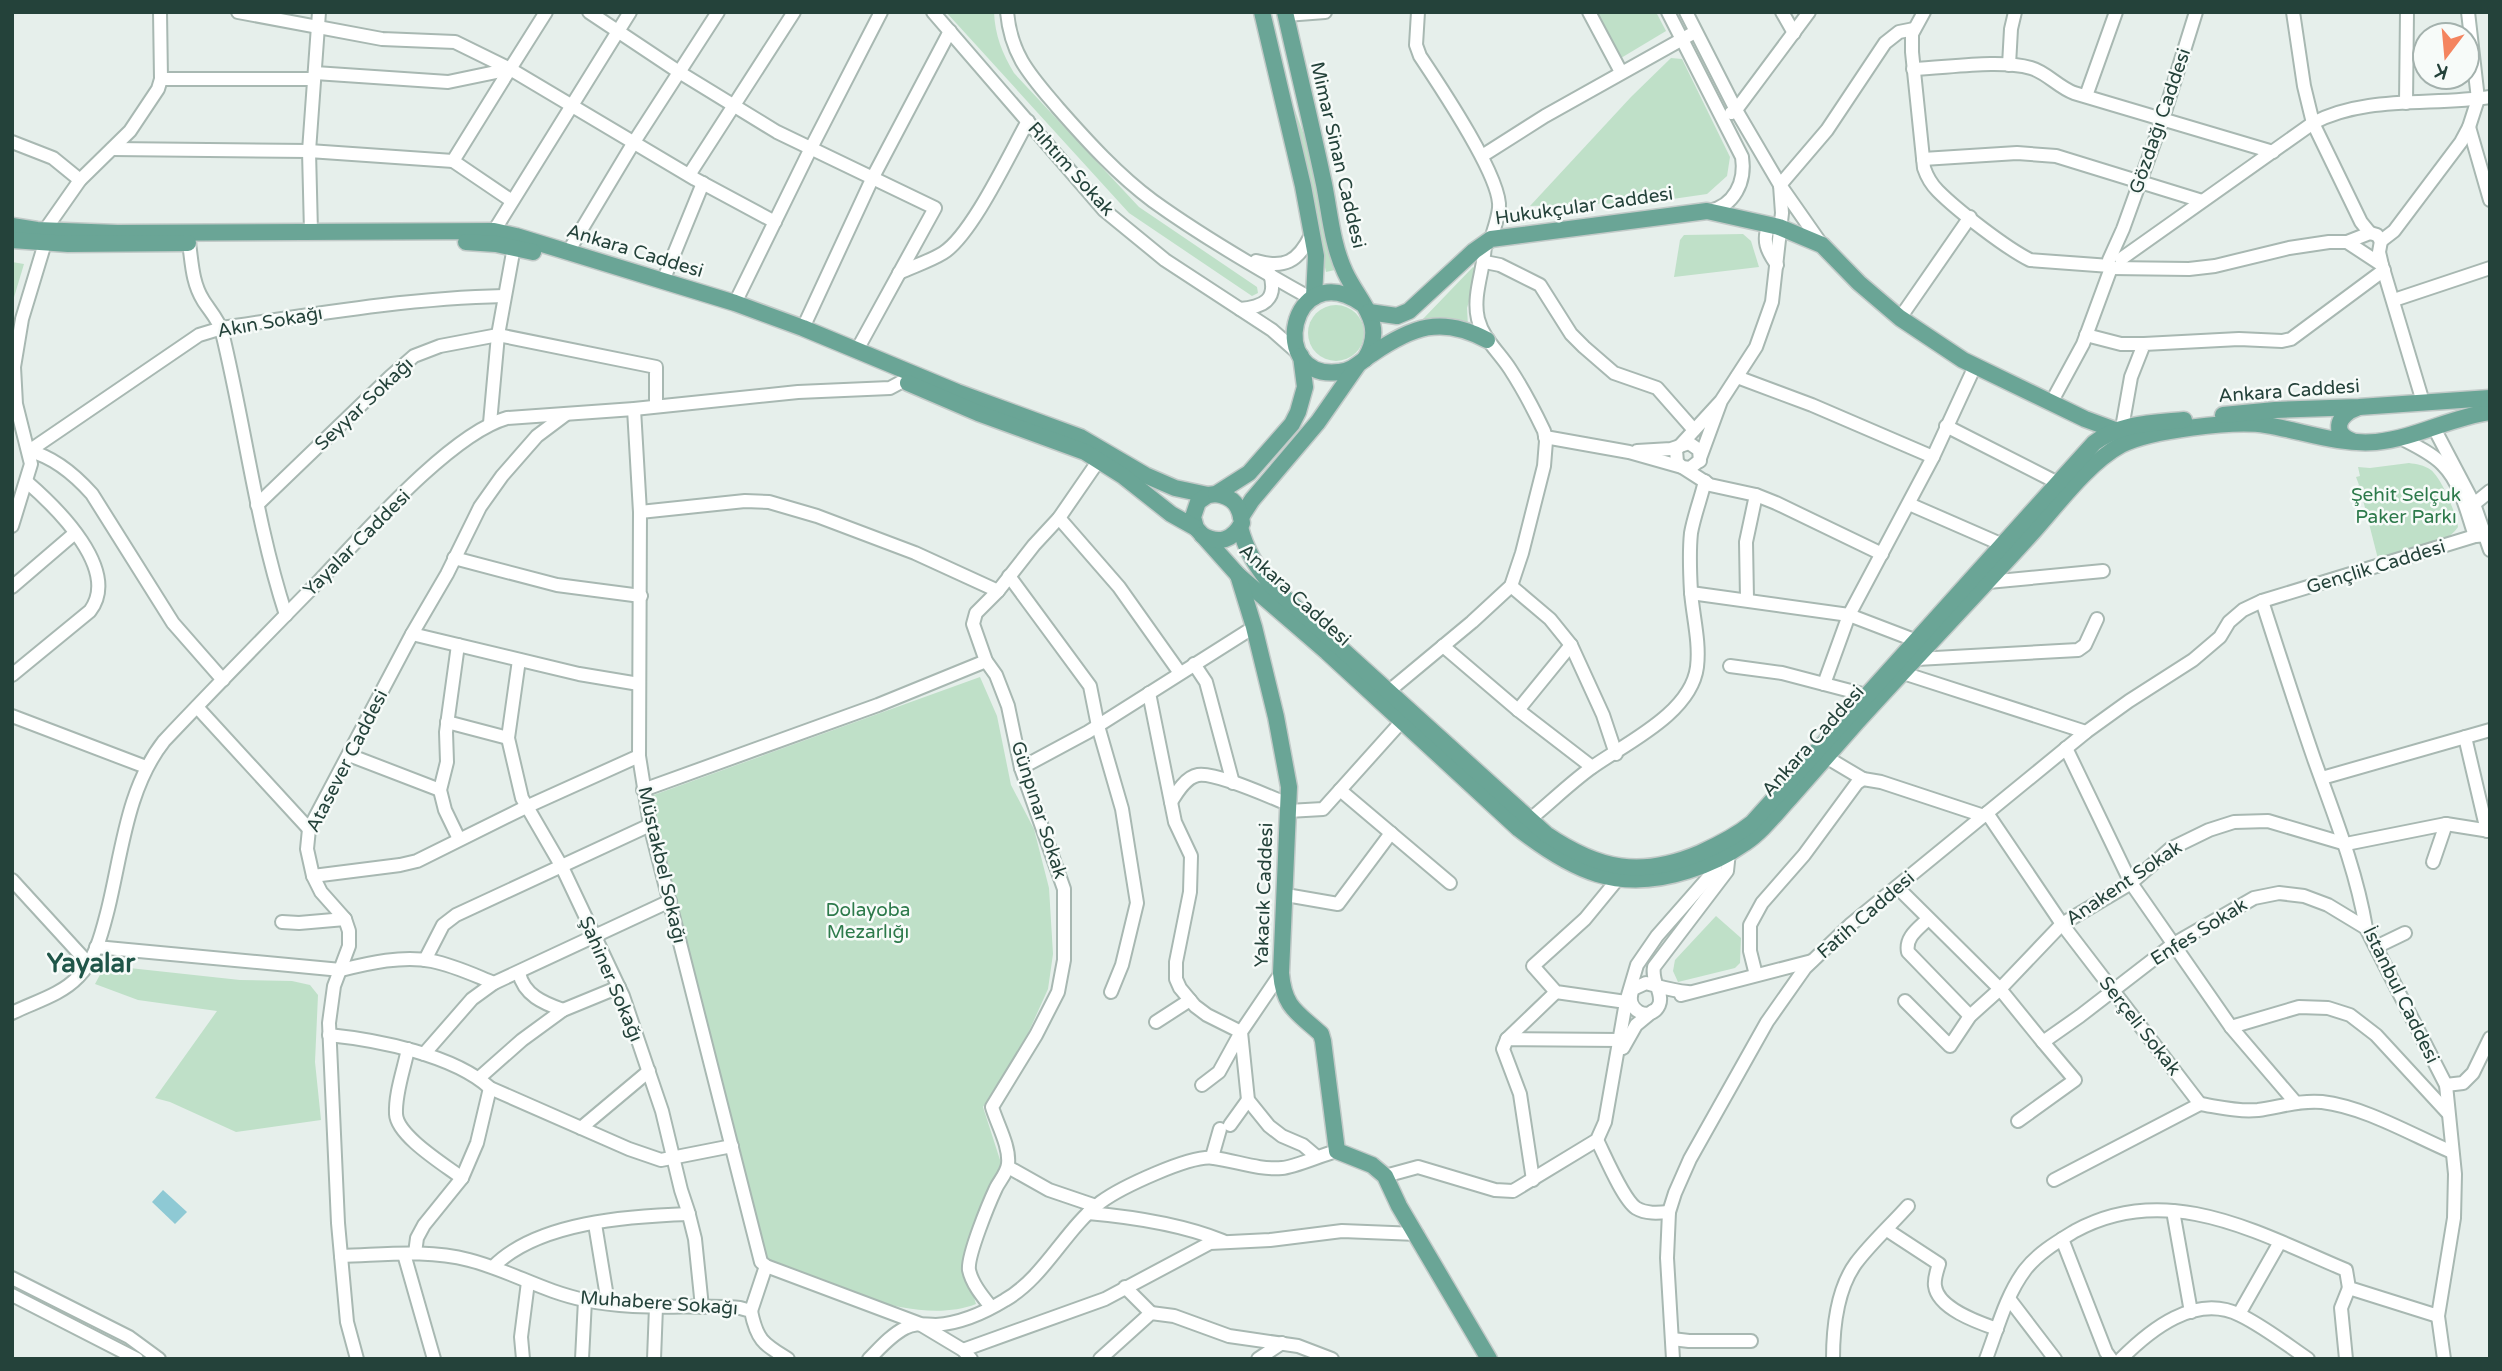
<svg xmlns="http://www.w3.org/2000/svg" width="2502" height="1371" font-family="'Varela Round',sans-serif">
	<style>
		.green { fill: #bfe0c8 }
		.water { fill: #8ec9d4 }
		.lines { fill: none; stroke-linecap: round; stroke-linejoin: round }
		.minor-casing { stroke: #a8b8b2; stroke-width: 16 }
		.major-casing { stroke: #c2cac8; stroke-width: 19 }
		.minor { stroke: #fff; stroke-width: 12 }
		.major { stroke: #6aa596; stroke-width: 16 }
		.labels { text-anchor: middle; dominant-baseline: central; stroke-width: 5; stroke-linejoin: round; paint-order: stroke }
		.street-label { font-size: 19px; fill: #24423a; stroke: #f7fbf9 }
		.park-label { font-size: 19px; fill: #2d7a4b; stroke: #f7fbf9 }
		.district-label { font-size: 26px; font-weight: bold; fill: #1f5548; stroke: #f7fbf9 }
	</style>
	<rect width="100%" height="100%" fill="#e6efeb"/>
	<g class="green">
		<path d="M 946,12 L 994,12 C 995,35 1002,53 1014,73 L 1139,207 L 1257,287 L 1258,293 L 1252,296 L 1129,213 Z"/>
		<polygon points="1597,12 1656,12 1666,31 1621,58"/>
		<polygon points="1671,58 1682,59 1730,157 1727,176 1707,194 1652,202 1530,206 1631,97"/>
		<polygon points="1286,94 1289,94 1309,149 1335,270 1326,272"/>
		<polygon points="1743,234 1751,241 1759,267 1674,277 1680,240 1684,235"/>
		<polygon points="12,262 24,264 12,304"/>
		<polygon points="1473,267 1478,271 1467,308 1468,326 1435,320 1421,321"/>
		<circle cx="1336" cy="333" r="28"/>
		<path d="M 2409,463 C 2416,464 2424,465 2431,470 C 2442,479 2456,513 2458,527 C 2443,549 2402,552 2378,559 L 2362,496 L 2356,497 L 2352,489 L 2359,485 L 2356,477 L 2360,476 L 2358,467 L 2370,468 Z"/>
		<path d="M 980,677 L 997,716 L 1011,785 L 1034,829 L 1049,888 L 1053,954 L 1048,989 L 1025,1040 L 983,1107 L 1001,1163 L 963,1261 L 976,1304 C 914,1328 825,1282 765,1260 L 664,861 L 651,796 Z"/>
		<polygon points="1716,916 1741,938 1740,963 1735,968 1678,982 1673,971 1675,960"/>
		<polygon points="111,966 240,980 292,981 310,985 318,995 315,1062 321,1120 236,1132 170,1102 155,1098 217,1011 138,1000 95,984 102,971"/>
	</g>
	<polygon class="water" points="163,1190 187,1212 175,1224 152,1202"/>
	<g class="lines">
		<g class="minor-casing">
			<g id="minor">
				<polyline points="238,12 382,39 455,42 510,69"/>
				<polyline points="589,12 679,72 777,132 935,208 857,350"/>
				<polyline points="933,12 1104,210 1165,260 1272,330 1298,353"/>
				<path d="M 1007,12 C 1011,56 1031,76 1058,108 C 1087,141 1118,175 1153,201 C 1203,237 1258,269 1312,299"/>
				<path d="M 1418,12 L 1416,45 L 1420,56 C 1438,83 1502,178 1499,208 C 1498,218 1494,229 1491,239"/>
				<polyline points="1589,12 1621,72"/>
				<path d="M 1668,12 L 1742,157 C 1746,182 1734,206 1709,211"/>
				<polyline points="1686,12 1736,110 1780,185 1822,245"/>
				<polyline points="1782,12 1794,33"/>
				<path d="M 1924,12 L 1912,34 L 1912,52 L 1924,168 C 1927,177 1931,184 1938,191 C 1958,211 2006,248 2030,260 L 2110,266"/>
				<polyline points="2293,12 2304,86 2313,123 2361,222 2370,233"/>
				<polyline points="1286,15 1325,12"/>
				<polyline points="2009,65 2011,29 2015,12"/>
				<polyline points="510,69 546,12"/>
				<path d="M 1913,69 C 1947,68 1999,59 2031,68 C 2046,72 2058,87 2074,93 L 2273,152"/>
				<polyline points="315,73 448,82 510,69"/>
				<polyline points="161,79 314,79"/>
				<polyline points="2086,96 2116,12"/>
				<polyline points="2406,103 2407,12"/>
				<polyline points="1731,113 1736,110 1809,12"/>
				<polyline points="2469,127 2490,200"/>
				<polyline points="12,142 53,158 80,180"/>
				<polyline points="112,149 309,151 319,12"/>
				<polyline points="1482,156 1545,116 1695,32"/>
				<polyline points="1923,159 2017,153 2056,156 2202,201"/>
				<polyline points="453,161 512,201"/>
				<polyline points="689,175 794,12"/>
				<polyline points="1780,185 1827,130 1885,43 1899,32 1914,29"/>
				<path d="M 1769,224 C 1762,241 1767,251 1777,265"/>
				<polyline points="494,231 630,12"/>
				<polyline points="311,232 309,151 453,161 510,69 695,179 775,222"/>
				<polyline points="2381,241 2394,231 2461,142 2469,127 2478,99 2468,12"/>
				<polyline points="2381,241 2379,252 2382,265 2423,402"/>
				<polyline points="2347,242 2382,265"/>
				<path d="M 189,243 C 192,263 192,282 203,300 C 209,310 219,320 222,332 C 245,426 256,523 286,615"/>
				<polyline points="568,252 634,142 718,12"/>
				<path d="M 2121,259 L 2313,123 C 2366,95 2432,106 2490,97"/>
				<polyline points="2109,260 2123,229 2163,118 2196,12"/>
				<path d="M 1256,261 C 1284,269 1298,262 1311,235"/>
				<polyline points="1485,262 1500,265 1540,285 1571,334 1584,347 1614,373 1657,388 1694,430"/>
				<polyline points="2111,268 2189,269 2215,266 2289,248 2329,242 2347,242 2370,233 2377,235 2381,241"/>
				<path d="M 899,273 C 914,266 930,261 943,253 C 972,235 1010,153 1028,121"/>
				<polyline points="663,281 703,183"/>
				<polyline points="2394,300 2490,268"/>
				<polyline points="735,303 811,148 881,12"/>
				<path d="M 1240,309 C 1263,307 1278,300 1270,274"/>
				<polyline points="1900,318 1970,217"/>
				<polyline points="803,328 873,177 950,31"/>
				<polyline points="2086,335 2121,344 2144,344"/>
				<polyline points="1737,377 1812,405 1933,457"/>
				<polyline points="1721,401 1699,461 1690,468 1682,467 1677,462 1676,450 1721,401 1756,347 1772,302 1782,213 1780,185"/>
				<polyline points="2051,403 2083,344 2111,268"/>
				<polyline points="634,409 640,512 639,756 650,825 761,1262 766,1266 918,1323 963,1350 971,1359"/>
				<polyline points="490,423 498,335 514,247"/>
				<polyline points="1946,426 2058,483"/>
				<polyline points="2122,428 2131,377 2144,344 2239,339 2282,341 2291,339 2384,270"/>
				<polyline points="2434,428 2474,504 2490,550"/>
				<polyline points="1545,437 1629,452 1682,467 1710,485 1756,495 1776,503 1882,554"/>
				<path d="M 2401,438 C 2415,446 2432,453 2443,465 C 2461,483 2467,513 2475,536"/>
				<path d="M 29,451 L 199,335 L 222,328 C 316,314 409,298 504,296"/>
				<path d="M 29,451 C 54,457 75,475 92,494 L 173,623 L 223,680"/>
				<polyline points="1637,451 1671,449 1689,443 1699,450 1700,461"/>
				<polyline points="1909,504 2003,545"/>
				<polyline points="2474,504 2490,491"/>
				<polyline points="257,505 390,377 414,356 440,346 498,335 656,367 656,406"/>
				<polyline points="640,512 745,501 769,502 817,516 915,553 998,591"/>
				<polyline points="1059,518 1119,587 1180,673"/>
				<polyline points="12,526 31,464 16,404 14,367 22,319 45,243 45,230 80,180 130,131 158,89 161,79 160,12"/>
				<polyline points="454,558 557,585 641,596"/>
				<polyline points="1009,576 1090,686 1098,726 1122,809 1137,903 1122,965 1111,992"/>
				<polyline points="1988,582 2103,571"/>
				<polyline points="1511,586 1550,619 1571,645 1603,715 1616,754"/>
				<polyline points="12,587 75,533"/>
				<polyline points="1691,593 1849,615 1917,641"/>
				<polyline points="1747,599 1746,542 1756,495"/>
				<path d="M 2262,601 C 2279,654 2296,707 2314,759 C 2334,815 2356,869 2366,928 L 2446,1085 L 2455,1174 L 2454,1218 L 2438,1316 L 2444,1359"/>
				<polyline points="412,634 579,674 639,684"/>
				<polyline points="458,645 446,732 447,762 440,790 445,810 459,839"/>
				<polyline points="1443,646 1518,710 1592,767"/>
				<polyline points="1917,659 2078,650 2085,645 2097,619"/>
				<polyline points="519,660 508,738 522,798 562,867 623,996 662,1111 681,1190 688,1211 695,1239 702,1307"/>
				<polyline points="1194,664 1206,682 1233,783"/>
				<polyline points="1730,666 1782,673 1866,695"/>
				<polyline points="1903,673 2086,732"/>
				<path d="M 12,675 L 90,611 C 121,570 57,508 27,482"/>
				<polyline points="1824,684 1849,615 1933,457 1975,366"/>
				<path d="M 1389,691 L 1472,622 L 1511,586 L 1522,553 L 1544,466 L 1546,441 L 1544,431 C 1534,410 1523,389 1510,369 C 1499,352 1483,339 1478,319 C 1472,294 1485,268 1485,243"/>
				<polyline points="1149,693 1175,822 1191,856 1190,892 1176,962 1176,979 1180,988 1195,1006 1207,1015 1241,1032 1219,1072 1202,1085"/>
				<polyline points="197,707 309,829"/>
				<polyline points="1518,710 1571,645"/>
				<polyline points="12,716 146,767"/>
				<polyline points="447,722 508,738"/>
				<polyline points="2465,737 2487,831"/>
				<polyline points="2066,748 2131,883 2231,1027 2296,1103"/>
				<polyline points="349,755 440,790"/>
				<polyline points="1826,757 1863,779"/>
				<polyline points="1021,768 1088,732 1254,627"/>
				<polyline points="2322,778 2490,730"/>
				<polyline points="643,790 878,705 986,661"/>
				<polyline points="1340,790 1450,883"/>
				<path d="M 1171,802 C 1177,792 1186,777 1198,775 C 1216,772 1270,797 1288,804"/>
				<polyline points="1288,811 1323,809 1402,721"/>
				<polyline points="1987,813 2062,924 2200,1104 2054,1180"/>
				<path d="M 1529,820 C 1550,803 1569,784 1591,768 C 1624,744 1691,714 1697,667 C 1700,642 1693,617 1691,592 C 1690,574 1689,552 1691,533 C 1694,516 1701,498 1705,481"/>
				<polyline points="2433,862 2446,824"/>
				<polyline points="313,876 400,865 417,861 526,807 639,756"/>
				<polyline points="12,880 88,963"/>
				<polyline points="1617,880 1585,919 1533,966 1556,992 1626,1002"/>
				<polyline points="1897,887 2000,989 2043,1042"/>
				<polyline points="1286,895 1338,904 1391,833"/>
				<path d="M 1928,919 C 1918,929 1905,937 1908,952 L 1970,1016"/>
				<polyline points="282,922 299,923 345,919"/>
				<path d="M 96,947 L 341,970 C 369,963 403,955 432,961 C 453,965 474,975 494,983"/>
				<polyline points="2376,947 2405,933"/>
				<polyline points="425,960 443,925 456,915 650,825"/>
				<path d="M 519,973 C 524,995 543,1003 563,1010"/>
				<polyline points="1281,973 1241,1032 1248,1100 1269,1126 1282,1136 1303,1145 1316,1156"/>
				<polyline points="1756,975 1750,951 1750,925 1762,903 1804,855 1857,783 1863,779 1881,782 1984,816"/>
				<path d="M 1688,992 C 1673,991 1661,987 1646,983 L 1633,989 C 1623,1011 1651,1023 1659,1005 C 1664,993 1651,983 1654,967 L 1727,871 L 1729,852 L 1725,850"/>
				<polyline points="1681,995 1812,961"/>
				<polyline points="1905,1001 1950,1046 1970,1016 2000,989 2062,924 2131,883 2170,849 2209,830 2234,822 2268,821 2346,844 2446,824 2490,831"/>
				<path d="M 12,1013 C 34,1002 61,995 78,977 C 96,959 102,932 108,909 C 122,852 127,788 164,741 C 215,687 267,634 319,581 C 362,536 450,434 507,418 L 634,409 L 798,392 L 890,388 L 903,381 L 909,373"/>
				<polyline points="1156,1022 1190,1000"/>
				<polyline points="2231,1027 2299,1007 2328,1008 2350,1015 2376,1035 2447,1112"/>
				<path d="M 329,1035 C 378,1040 454,1055 490,1088 L 629,1149 L 661,1160 L 732,1146"/>
				<polyline points="1507,1039 1556,992"/>
				<polyline points="1623,1048 1636,1025 1653,1011"/>
				<path d="M 408,1049 C 404,1069 395,1093 396,1114 C 397,1136 445,1165 462,1178"/>
				<polyline points="424,1054 472,999 494,983 670,901"/>
				<polyline points="479,1078 522,1040 563,1010 619,987"/>
				<polyline points="2446,1085 2463,1083 2473,1073 2490,1038"/>
				<path d="M 2200,1104 C 2219,1107 2239,1112 2258,1110 C 2280,1107 2300,1100 2322,1102 C 2365,1107 2412,1135 2452,1152"/>
				<polyline points="2018,1121 2075,1080 2043,1042 2080,1016 2172,945 2254,898 2279,893 2304,896 2328,905 2366,928"/>
				<polyline points="1230,1125 1248,1100"/>
				<polyline points="581,1128 649,1071"/>
				<path d="M 1597,1140 C 1605,1156 1623,1199 1636,1208 C 1646,1214 1658,1213 1669,1212"/>
				<polyline points="1212,1157 1220,1129"/>
				<polyline points="1008,1167 1049,1190 1096,1206"/>
				<polyline points="1385,1176 1418,1167 1495,1190 1513,1191 1597,1140 1605,1122 1626,1002 1637,965 1657,936 1715,870 1717,854"/>
				<polyline points="1533,1180 1520,1094 1503,1049 1507,1039 1621,1040"/>
				<polyline points="2173,1211 2191,1312"/>
				<path d="M 1088,1213 C 1134,1217 1181,1224 1223,1241"/>
				<polyline points="595,1224 608,1303"/>
				<path d="M 1887,1230 L 1939,1264 C 1937,1270 1934,1280 1935,1286 C 1938,1309 1980,1323 1997,1329"/>
				<polyline points="2062,1239 2106,1352 2111,1359"/>
				<polyline points="415,1253 417,1238 424,1225 462,1178 477,1143 490,1088"/>
				<polyline points="404,1254 434,1359"/>
				<path d="M 341,1256 C 383,1255 427,1249 469,1260 C 509,1270 544,1292 585,1300 C 636,1311 689,1304 740,1308 L 751,1311 C 757,1341 764,1344 788,1359"/>
				<path d="M 493,1267 C 537,1222 629,1216 689,1214"/>
				<polyline points="12,1278 129,1337 159,1359"/>
				<polyline points="1125,1287 1151,1313"/>
				<polyline points="12,1295 137,1359"/>
				<polyline points="2010,1300 2055,1359"/>
				<path d="M 991,1307 C 983,1297 972,1284 969,1270 C 967,1256 989,1203 996,1188 C 1000,1180 1007,1173 1008,1164 C 1010,1146 997,1124 992,1107 L 1036,1035 L 1058,992 L 1064,960 L 1064,889 L 1021,768 L 1008,706 L 996,675 L 986,661 L 973,624 L 976,613 L 998,591 L 1034,545 L 1059,518 L 1099,460"/>
				<polyline points="751,1311 766,1266"/>
				<polyline points="2239,1314 2280,1242"/>
				<polyline points="1672,1339 1689,1341 1751,1341"/>
				<polyline points="963,1350 1105,1299 1210,1243 1270,1240 1342,1231 1417,1234"/>
				<polyline points="357,1359 347,1322 338,1223 329,1023 334,986 349,946 349,931 345,919 321,892 313,876 307,849 309,829 412,634 447,574 480,507 502,476 537,436 565,415"/>
				<polyline points="523,1359 521,1337 528,1282"/>
				<polyline points="582,1359 585,1300"/>
				<polyline points="654,1359 656,1307"/>
				<path d="M 869,1359 C 880,1348 891,1335 905,1328 C 916,1322 924,1325 936,1325 C 961,1323 984,1313 1005,1300 C 1045,1277 1065,1229 1101,1202 C 1120,1188 1191,1154 1214,1158 C 1237,1161 1258,1170 1282,1168 C 1295,1167 1321,1155 1337,1151"/>
				<polyline points="1100,1359 1151,1313 1174,1316 1229,1336 1298,1346 1332,1359"/>
				<polyline points="1258,1359 1282,1343"/>
				<polyline points="1673,1359 1667,1258 1669,1212 1675,1193 1690,1159 1767,1022 1805,968 1850,925 2086,732 2129,701 2193,660 2220,637 2229,622 2243,610 2262,601 2475,536 2490,535"/>
				<path d="M 1833,1359 C 1833,1328 1837,1289 1856,1263 C 1871,1243 1891,1225 1908,1206"/>
				<path d="M 1986,1359 C 1997,1330 2006,1295 2025,1270 C 2038,1253 2057,1242 2075,1231 C 2168,1180 2260,1234 2346,1270 L 2349,1288 L 2438,1316"/>
				<path d="M 2121,1359 C 2150,1330 2195,1293 2240,1315 C 2263,1326 2286,1344 2308,1359"/>
				<polyline points="2346,1359 2341,1308 2349,1288"/>
			</g>
		</g>
		<g class="major-casing">
			<g id="major">
				<polyline points="1262,12 1303,186 1316,256 1314,297"/>
				<path d="M 1285,12 C 1298,70 1312,127 1324,184 C 1330,214 1332,244 1345,272 C 1360,304 1387,323 1365,359"/>
				<polyline points="12,226 37,230 117,233 494,231 516,236 735,303 803,328 957,392 1080,437 1145,475 1175,488 1208,495"/>
				<polyline points="12,240 68,244 188,243"/>
				<polyline points="466,242 496,244 533,252"/>
				<path d="M 1361,303 C 1290,256 1266,381 1339,372 C 1353,371 1361,361 1372,354 C 1412,327 1441,315 1487,340"/>
				<polyline points="1369,312 1397,316 1409,311 1474,251 1491,239 1707,211 1779,227 1822,245 1859,283 1900,318 1963,360 2085,419 2115,430"/>
				<path d="M 1301,356 L 1305,387 L 1298,412 L 1292,424 L 1249,473 L 1216,494 L 1208,495 L 1198,502 L 1193,517 L 1196,528 L 1238,575 L 1327,652 L 1519,829 C 1573,871 1618,893 1687,871 C 1707,865 1728,855 1745,843 C 1763,831 1776,813 1791,797 C 1813,772 1835,747 1857,722 C 1915,658 1975,596 2033,532 C 2058,504 2088,463 2121,445 C 2150,430 2234,420 2266,425 C 2303,431 2338,445 2376,442 C 2416,438 2451,417 2490,412"/>
				<polyline points="908,383 978,413 1085,452 1123,476 1171,514 1196,528"/>
				<polyline points="2223,415 2275,410 2359,407 2490,398"/>
				<path d="M 2352,441 C 2330,432 2339,414 2357,408"/>
				<polyline points="1241,517 1252,500 1318,422 1357,366"/>
				<path d="M 1240,527 C 1246,551 1257,568 1273,587 L 1546,834 C 1599,870 1641,878 1700,853 C 1720,844 1736,836 1752,823 L 2094,443 C 2120,423 2152,423 2184,420"/>
				<path d="M 1202,535 C 1219,545 1233,540 1242,523 C 1240,506 1234,497 1216,494"/>
				<path d="M 1238,575 L 1254,627 L 1276,717 L 1289,787 L 1281,973 C 1284,1008 1297,1012 1321,1034 L 1323,1041 L 1337,1151 L 1372,1165 L 1385,1176 L 1399,1206 L 1489,1359"/>
			</g>
		</g>
		<use href="#minor" class="minor"/>
		<use href="#major" class="major"/>
	</g>
	<g class="labels">
		<g class="street-label">
			<text transform="translate(2160 121) rotate(-71)">Gözdağı Caddesi</text>
			<text transform="translate(1338 155) rotate(77)">Mimar Sinan Caddesi</text>
			<text transform="translate(1071 169) rotate(48)">Rıhtım Sokak</text>
			<text transform="translate(1584 206) rotate(-8)">Hukukçular Caddesi</text>
			<text transform="translate(635 251) rotate(17)">Ankara Caddesi</text>
			<text transform="translate(270 322) rotate(-10)">Akın Sokağı</text>
			<text transform="translate(2289 391) rotate(-4)">Ankara Caddesi</text>
			<text transform="translate(364 404) rotate(-43)">Seyyar Sokağı</text>
			<text transform="translate(357 543) rotate(-45)">Yayalar Caddesi</text>
			<text transform="translate(2376 567) rotate(-17)">Gençlik Caddesi</text>
			<text transform="translate(1295 595) rotate(42)">Ankara Caddesi</text>
			<text transform="translate(1813 741) rotate(-48)">Ankara Caddesi</text>
			<text transform="translate(347 761) rotate(-63)">Atasever Caddesi</text>
			<text transform="translate(1039 810) rotate(72)">Günpınar Sokak</text>
			<text transform="translate(662 865) rotate(77)">Müstakbel Sokağı</text>
			<text transform="translate(2124 883) rotate(-34)">Anakent Sokak</text>
			<text transform="translate(1264 895) rotate(-88)">Yakacık Caddesi</text>
			<text transform="translate(1866 915) rotate(-41)">Fatih Caddesi</text>
			<text transform="translate(2199 932) rotate(-32)">Enfes Sokak</text>
			<text transform="translate(611 979) rotate(67)">Şahiner Sokağı</text>
			<text transform="translate(2401 995) rotate(64)">İstanbul Caddesi</text>
			<text transform="translate(2140 1026) rotate(52)">Serçeli Sokak</text>
			<text transform="translate(659 1303) rotate(4)">Muhabere Sokağı</text>
		</g>
		<g class="park-label">
			<text x="2406" y="495">Şehit Selçuk<tspan x="2406" dy="22">Paker Parkı</tspan></text>
			<text x="868" y="910">Dolayoba<tspan x="868" dy="22">Mezarlığı</tspan></text>
		</g>
		<g class="district-label">
			<text x="91" y="963">Yayalar</text>
		</g>
	</g>
	<rect width="2502" height="1371" fill="none" stroke="#24423a" stroke-width="28"/>
	<g transform="translate(2446 56) rotate(196)"><circle r="33" fill="#f7fbf9" stroke="#a3b1ad" stroke-width="2"/>
	<path d="M0-5L12 26L0 18L-12 26Z" fill="#f4845f"/>
	<text y="-10" font-size="19" font-weight="bold" text-anchor="middle" fill="#24423a">K</text>
	</g>
</svg>
